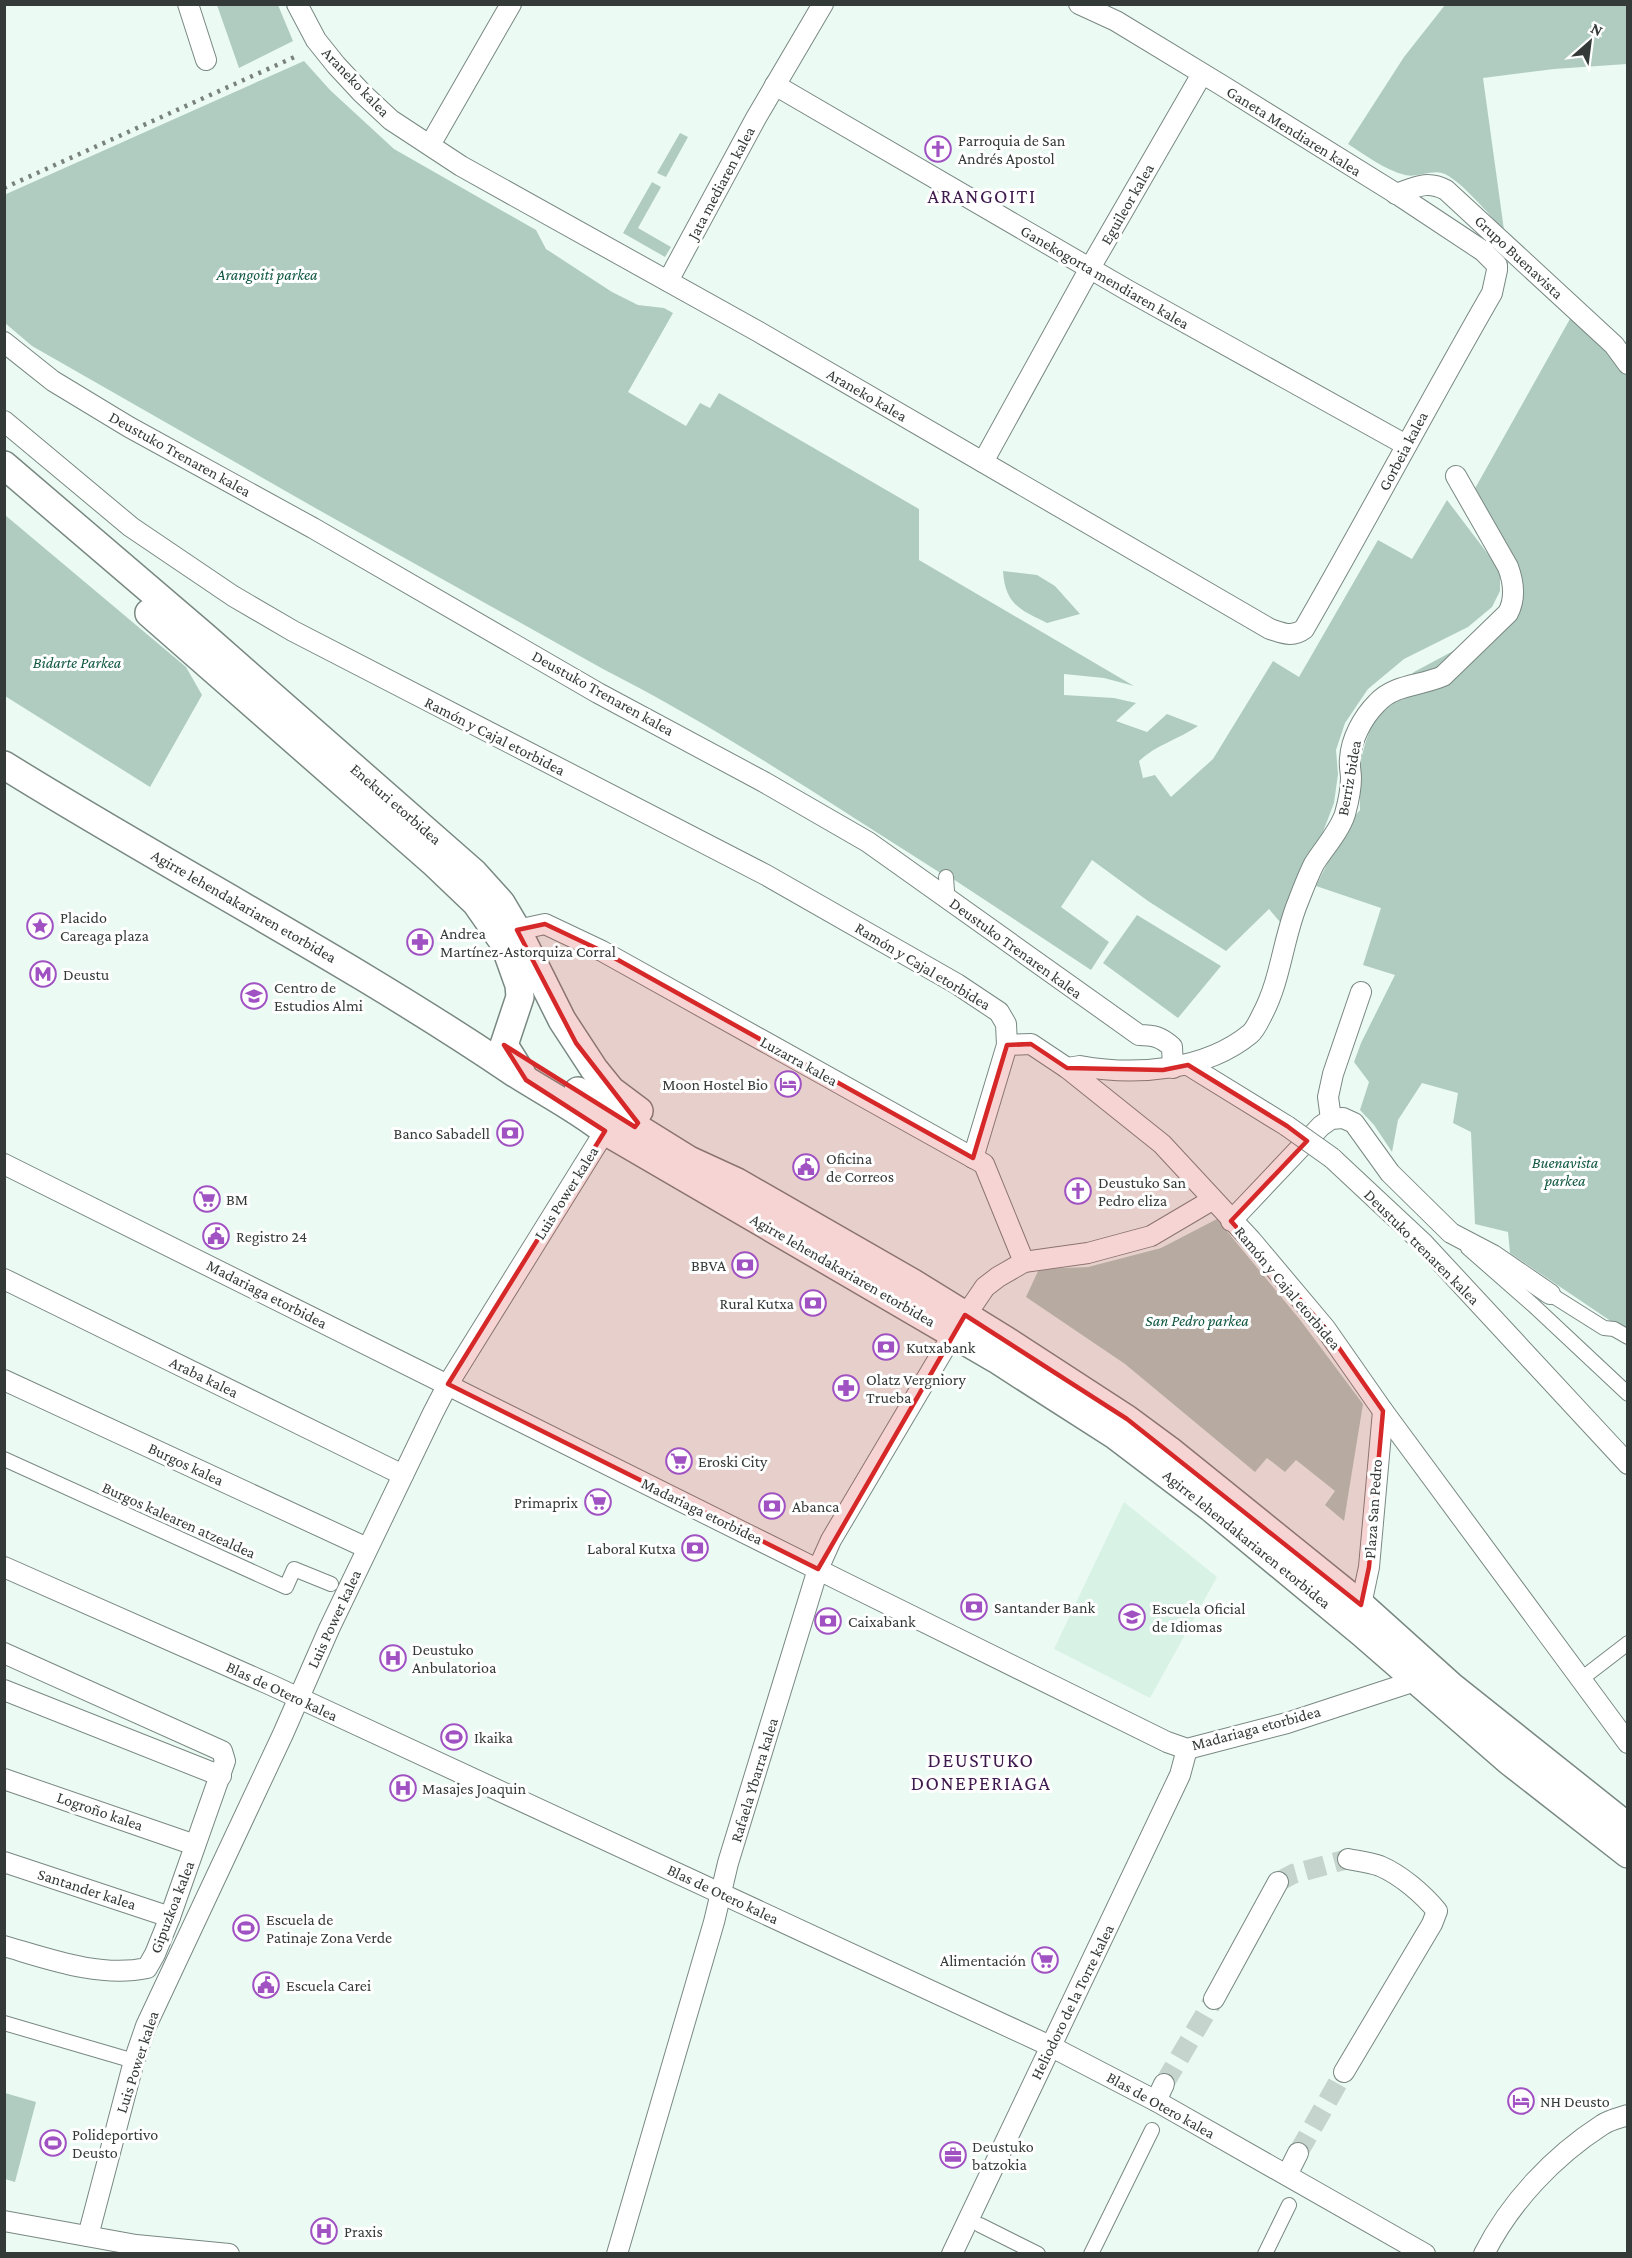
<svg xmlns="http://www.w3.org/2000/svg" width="1632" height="2258" font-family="'Crimson Pro',serif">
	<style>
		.built { fill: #d9f2e6 }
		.green { fill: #b0ccc0 }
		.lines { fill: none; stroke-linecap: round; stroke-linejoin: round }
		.minor-tunnel { stroke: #c6d4ce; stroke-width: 20; stroke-dasharray: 20 10; stroke-linecap: butt }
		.pedestrian-casing { stroke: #798882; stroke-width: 16 }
		.minor-casing { stroke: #798882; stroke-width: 22 }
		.secondary-casing { stroke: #798882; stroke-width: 30 }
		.pedestrian { stroke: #fff; stroke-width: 14 }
		.minor { stroke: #fff; stroke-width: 20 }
		.secondary { stroke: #fff; stroke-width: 27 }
		.rail { stroke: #79827e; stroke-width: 4.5; stroke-dasharray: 3 6; stroke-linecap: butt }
		.minor-bridge-casing { stroke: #798882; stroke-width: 22; stroke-linecap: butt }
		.minor-bridge { stroke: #fff; stroke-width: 20 }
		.marked { fill: #d62828; fill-opacity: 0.2; stroke: #d62828; stroke-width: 4.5; stroke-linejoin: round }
		.labels { text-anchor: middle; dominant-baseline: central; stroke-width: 6; stroke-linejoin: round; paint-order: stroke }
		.street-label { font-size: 16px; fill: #343a37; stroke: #fff }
		.poi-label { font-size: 16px; fill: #343a37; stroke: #fff; text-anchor: start }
		.park-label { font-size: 16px; font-style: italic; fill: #115842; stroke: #fff }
		.quarter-label { font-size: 20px; letter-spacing: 1.5px; fill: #3f194e; stroke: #fff }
	</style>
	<rect width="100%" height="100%" fill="#ebfbf4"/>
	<polygon class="built" points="1124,1502 1217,1577 1150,1698 1054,1649"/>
	<g class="green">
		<polygon points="217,5 278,5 293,41 239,68"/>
		<path d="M 1445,5 L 1627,5 L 1627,64 L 1554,69 L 1483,78 L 1504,230 C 1490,216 1459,178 1442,173 C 1430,170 1417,178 1405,175 C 1385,170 1365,155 1348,144 L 1404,57 Z"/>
		<path d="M 304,61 L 330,90 L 394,149 L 536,230 L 546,249 L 612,292 L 638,305 L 664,308 L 673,313 L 628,392 L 686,426 L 700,403 L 710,408 L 719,393 L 919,509 L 919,560 L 1134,686 L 1104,678 L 1064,674 L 1064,695 L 1114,698 L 1136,703 L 1116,721 L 1147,732 L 1167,714 L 1198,726 C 1179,739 1156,745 1139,761 L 1143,778 L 1155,775 L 1171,797 L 1213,759 L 1273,661 L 1299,677 L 1378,540 L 1412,559 L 1447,500 L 1500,570 L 1500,591 L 1492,607 L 1468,627 L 1404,659 L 1368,689 L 1345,723 L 1336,750 L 1338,774 L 1334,803 L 1323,832 L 1280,922 L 1269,909 L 1226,951 L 1148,901 L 1092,860 L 1061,907 L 1109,942 L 1091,970 L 953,879 L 942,874 C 831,804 721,729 603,669 L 317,509 L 32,346 L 5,323 L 4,195 Z"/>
		<polygon points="680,133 688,137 666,177 657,173"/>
		<polygon points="652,182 661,187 638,228 671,247 665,257 623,233"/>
		<polygon points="1580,301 1628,346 1627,1332 1510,1253 1508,1232 1475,1224 1471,1132 1453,1123 1458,1093 1422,1083 1398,1120 1392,1152 1374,1125 1360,1110 1369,1082 1354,1062 1361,1043 1395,975 1363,965 1381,908 1316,886 1346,826 1360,810 1359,767 1365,744 1372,724 1392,692 1414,672 1509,621 1522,602 1522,582 1473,492"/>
		<polygon points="5,515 186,667 202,695 150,787 5,696"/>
		<path d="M 1003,571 L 1037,575 L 1055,586 L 1080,614 L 1047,623 C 1020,610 1005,604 1003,571 Z"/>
		<polygon points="1137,915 1221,966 1178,1018 1103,963"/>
		<polygon points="1217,1219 1301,1321 1363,1404 1344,1521 1325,1505 1335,1491 1296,1460 1285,1472 1267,1458 1255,1472 1125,1364 1026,1297 1039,1269 1088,1267 1161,1248"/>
		<polygon points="5,2093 36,2102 15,2182 5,2179"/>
	</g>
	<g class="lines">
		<g class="minor-tunnel">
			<polyline points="1278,1882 1293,1874 1348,1859"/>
			<polyline points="1164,2084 1214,1999"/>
			<polyline points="1298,2153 1344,2072"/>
		</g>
		<g class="pedestrian-casing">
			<g id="pedestrian">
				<polyline points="946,877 947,891"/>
				<polyline points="1468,1248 1533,1305 1628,1394"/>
				<polyline points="1550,1294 1604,1328 1614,1329 1628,1337"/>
				<polyline points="4,1459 286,1587 294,1569 331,1584"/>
				<polyline points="1589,1673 1628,1643"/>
				<polyline points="4,2023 134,2061"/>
				<polyline points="980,2225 1038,2254"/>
				<polyline points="1091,2254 1152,2130"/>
				<polyline points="1265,2254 1289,2205"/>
			</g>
		</g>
		<g class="minor-casing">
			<g id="minor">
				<polyline points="188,4 206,60"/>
				<path d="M 297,4 L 316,40 L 336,65 L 362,93 L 391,120 L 461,166 L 759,332 L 1270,629 C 1283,633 1292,638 1304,629 C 1368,518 1428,404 1492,293 L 1497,270 L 1497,265 L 1483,251 L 1400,196 L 1223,86 L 1116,21 L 1079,4"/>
				<polyline points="775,85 1127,290 1406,445"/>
				<polyline points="430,145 511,4"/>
				<path d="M 1396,194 C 1416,187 1427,180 1446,190 L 1614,345 L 1628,364"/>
				<polyline points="668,281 756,118 823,4"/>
				<path d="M 4,342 L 53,381 L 129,427 L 313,528 L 598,693 L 764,782 L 868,842 L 1139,1035 C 1154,1035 1161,1037 1172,1047 L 1173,1068"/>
				<polyline points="4,421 131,527 233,596 293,631 766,875 957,984 999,1012 1006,1024 1007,1045 973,1158"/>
				<polyline points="983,462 1090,268 1202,74"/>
				<polyline points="517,930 545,924 602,951 984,1164 1024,1262"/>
				<polyline points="1007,1045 1031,1044 1067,1068 1162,1144 1251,1240 1325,1328 1383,1411 1628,1743"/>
				<polyline points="1188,1065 1287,1126"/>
				<path d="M 1067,1068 L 1080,1066 C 1135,1076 1205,1071 1250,1034 C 1255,1030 1259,1021 1262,1015 C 1281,980 1283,938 1298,902 C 1303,889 1308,876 1314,864 C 1324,848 1339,832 1345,814 C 1348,803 1351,789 1351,778 C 1351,772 1349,765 1350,759 C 1351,739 1363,717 1377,703 C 1394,684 1421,686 1443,676 L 1508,613 C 1516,598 1514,583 1508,567 L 1456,476"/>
				<polyline points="1331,1119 1328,1097 1333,1074 1361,992"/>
				<polyline points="1332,1158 1423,1243 1628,1464"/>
				<polyline points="4,1164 843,1582 1167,1742 1187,1749 1287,1723 1415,1681"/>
				<polyline points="1231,1221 1321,1126 1331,1119 1343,1118 1354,1123 1390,1173 1451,1233 1493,1255 1550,1294"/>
				<polyline points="4,1279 403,1475"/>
				<polyline points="4,1380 367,1548"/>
				<polyline points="4,1567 271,1685 1050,2046 1156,2101 1425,2254"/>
				<polyline points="1361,1605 1369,1567 1383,1411"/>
				<path d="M 4,1653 L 222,1751 L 225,1761 L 170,1917 L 155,1954 L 147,1968 C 100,1978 49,1959 4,1946"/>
				<polyline points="4,1690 221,1776"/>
				<polyline points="4,1779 195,1845"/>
				<polyline points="4,1862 170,1917"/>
				<polyline points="1214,1999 1278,1882"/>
				<path d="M 1344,2072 L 1432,1924 L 1437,1911 C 1423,1894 1401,1875 1380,1866 C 1370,1862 1358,1861 1348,1859"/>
				<polyline points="1156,2101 1164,2084"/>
				<polyline points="1287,2175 1298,2153"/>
				<polyline points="4,2221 136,2245 229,2254"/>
				<polyline points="88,2236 134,2061 146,2026 283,1734 329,1629 433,1413 448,1384 605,1131"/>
				<polyline points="617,2254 714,1922 728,1863 818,1569 831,1540 953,1334 985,1287 998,1277 1024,1262 1088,1253 1151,1236 1212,1200"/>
				<polyline points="952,2254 1180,1775 1187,1749"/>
				<path d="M 1484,2254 C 1510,2202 1554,2156 1602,2125 C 1609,2120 1619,2118 1628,2115"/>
			</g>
		</g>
		<g class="secondary-casing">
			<g id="secondary">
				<polyline points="4,465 204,636 474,873 501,903 517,930 562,1020 594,1069 611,1090 639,1111"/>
				<polyline points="149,613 433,862 476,903 504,943 519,985 520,997 504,1045 522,1074"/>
				<path d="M 4,765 C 173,870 349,961 513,1072 C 544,1092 576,1108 605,1131 L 996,1359 L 1116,1436 L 1211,1508 L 1362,1633 L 1509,1761 L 1628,1854"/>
				<polyline points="578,1091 689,1160 737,1182 913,1283 1007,1341 1127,1419 1169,1450 1361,1605 1451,1686 1628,1827"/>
			</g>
		</g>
		<use href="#pedestrian" class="pedestrian"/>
		<use href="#minor" class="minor"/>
		<use href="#secondary" class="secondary"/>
		<polyline class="rail" points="4,188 299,55"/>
		<g class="minor-bridge-casing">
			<polyline id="minor-bridge" points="1287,1126 1332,1158"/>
		</g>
		<use href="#minor-bridge" class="minor-bridge"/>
	</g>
	<path class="marked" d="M 545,924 L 602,951 L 973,1158 L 1007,1045 L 1031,1044 L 1067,1068 L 1163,1070 L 1188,1065 L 1287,1126 L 1307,1141 L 1231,1221 L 1325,1328 L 1383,1411 L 1369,1567 L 1361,1605 L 1127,1419 L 965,1315 L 818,1569 L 448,1384 L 605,1131 L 526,1080 L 504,1045 L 635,1127 L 638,1123 L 576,1043 L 517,930 Z"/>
	<defs>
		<g id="church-ring" transform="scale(1.35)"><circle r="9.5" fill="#fff" stroke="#a051c2" stroke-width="1.5"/><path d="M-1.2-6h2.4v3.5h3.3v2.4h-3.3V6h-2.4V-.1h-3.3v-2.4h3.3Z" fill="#a051c2"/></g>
		<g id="sight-ring" transform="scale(1.35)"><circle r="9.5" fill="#fff" stroke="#a051c2" stroke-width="1.5"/><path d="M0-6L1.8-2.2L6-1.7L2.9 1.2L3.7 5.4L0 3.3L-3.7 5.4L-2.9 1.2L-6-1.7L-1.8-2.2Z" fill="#a051c2"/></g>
		<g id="pharmacy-ring" transform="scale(1.35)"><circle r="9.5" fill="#fff" stroke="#a051c2" stroke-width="1.5"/><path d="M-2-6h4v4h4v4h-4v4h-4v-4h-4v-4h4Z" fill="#a051c2"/></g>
		<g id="metro-ring" transform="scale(1.35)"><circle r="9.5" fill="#fff" stroke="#a051c2" stroke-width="1.5"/><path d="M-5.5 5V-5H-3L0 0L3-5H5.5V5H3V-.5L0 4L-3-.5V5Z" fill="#a051c2"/></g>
		<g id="university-ring" transform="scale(1.35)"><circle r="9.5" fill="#fff" stroke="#a051c2" stroke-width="1.5"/><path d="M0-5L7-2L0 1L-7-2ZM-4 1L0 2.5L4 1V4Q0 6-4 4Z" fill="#a051c2"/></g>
		<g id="hotel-ring" transform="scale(1.35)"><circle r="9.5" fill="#fff" stroke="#a051c2" stroke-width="1.5"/><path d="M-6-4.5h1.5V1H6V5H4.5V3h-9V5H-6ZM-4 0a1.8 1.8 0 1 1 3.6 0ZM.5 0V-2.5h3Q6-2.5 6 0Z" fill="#a051c2"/></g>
		<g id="bank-ring" transform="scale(1.35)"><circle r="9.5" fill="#fff" stroke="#a051c2" stroke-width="1.5"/><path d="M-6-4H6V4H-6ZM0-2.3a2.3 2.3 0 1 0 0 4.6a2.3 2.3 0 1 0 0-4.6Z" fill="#a051c2"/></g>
		<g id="civic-ring" transform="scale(1.35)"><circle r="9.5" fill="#fff" stroke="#a051c2" stroke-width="1.5"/><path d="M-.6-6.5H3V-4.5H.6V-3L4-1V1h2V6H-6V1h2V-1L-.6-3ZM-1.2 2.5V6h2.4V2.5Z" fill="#a051c2"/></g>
		<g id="supermarket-ring" transform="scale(1.35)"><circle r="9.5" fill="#fff" stroke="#a051c2" stroke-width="1.5"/><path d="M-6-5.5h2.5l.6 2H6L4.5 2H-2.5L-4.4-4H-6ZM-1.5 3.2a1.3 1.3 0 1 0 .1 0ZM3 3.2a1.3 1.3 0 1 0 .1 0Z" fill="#a051c2"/></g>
		<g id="school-ring" transform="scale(1.35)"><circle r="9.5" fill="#fff" stroke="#a051c2" stroke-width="1.5"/><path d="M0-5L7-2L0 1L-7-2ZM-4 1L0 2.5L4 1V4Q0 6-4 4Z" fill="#a051c2"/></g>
		<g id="hospital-ring" transform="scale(1.35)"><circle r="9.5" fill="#fff" stroke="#a051c2" stroke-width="1.5"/><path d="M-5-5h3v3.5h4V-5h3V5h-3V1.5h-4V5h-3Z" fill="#a051c2"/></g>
		<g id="stadium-ring" transform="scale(1.35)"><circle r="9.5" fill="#fff" stroke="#a051c2" stroke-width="1.5"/><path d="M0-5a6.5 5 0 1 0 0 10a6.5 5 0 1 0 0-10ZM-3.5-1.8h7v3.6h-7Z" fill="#a051c2"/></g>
		<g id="office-ring" transform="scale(1.35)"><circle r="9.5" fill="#fff" stroke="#a051c2" stroke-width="1.5"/><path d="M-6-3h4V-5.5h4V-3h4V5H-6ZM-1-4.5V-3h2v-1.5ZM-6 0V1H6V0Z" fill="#a051c2"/></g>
	</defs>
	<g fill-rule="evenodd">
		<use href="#church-ring" x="938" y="149"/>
		<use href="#sight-ring" x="40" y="926"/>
		<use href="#pharmacy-ring" x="420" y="942"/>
		<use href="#metro-ring" x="43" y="974"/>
		<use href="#university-ring" x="254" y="996"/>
		<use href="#hotel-ring" x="788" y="1084"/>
		<use href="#bank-ring" x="510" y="1133"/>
		<use href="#civic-ring" x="806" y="1167"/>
		<use href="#church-ring" x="1078" y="1191"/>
		<use href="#supermarket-ring" x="207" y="1199"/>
		<use href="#civic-ring" x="216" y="1236"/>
		<use href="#bank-ring" x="745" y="1265"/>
		<use href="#bank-ring" x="813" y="1303"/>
		<use href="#bank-ring" x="886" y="1347"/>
		<use href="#pharmacy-ring" x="846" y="1388"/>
		<use href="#supermarket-ring" x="679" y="1461"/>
		<use href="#supermarket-ring" x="598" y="1502"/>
		<use href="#bank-ring" x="772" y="1506"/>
		<use href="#bank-ring" x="695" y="1548"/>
		<use href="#bank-ring" x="974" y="1607"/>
		<use href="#school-ring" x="1132" y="1617"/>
		<use href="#bank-ring" x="828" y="1621"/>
		<use href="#hospital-ring" x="393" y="1658"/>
		<use href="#stadium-ring" x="454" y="1737"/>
		<use href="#hospital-ring" x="403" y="1788"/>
		<use href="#stadium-ring" x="246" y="1928"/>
		<use href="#supermarket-ring" x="1045" y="1960"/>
		<use href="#civic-ring" x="266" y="1985"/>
		<use href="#hotel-ring" x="1521" y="2101"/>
		<use href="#stadium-ring" x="53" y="2143"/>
		<use href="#office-ring" x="953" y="2155"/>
		<use href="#hospital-ring" x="324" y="2231"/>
	</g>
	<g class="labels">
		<g class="street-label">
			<text transform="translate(356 82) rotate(46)">Araneko kalea</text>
			<text transform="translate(1294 131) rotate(32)">Ganeta Mendiaren kalea</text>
			<text transform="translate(721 183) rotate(-62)">Jata mediaren kalea</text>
			<text transform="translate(1127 204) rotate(-60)">Eguileor kalea</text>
			<text transform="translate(1519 257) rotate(43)">Grupo Buenavista</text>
			<text transform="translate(1105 277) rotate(30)">Ganekogorta mendiaren kalea</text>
			<text transform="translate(867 395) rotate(30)">Araneko kalea</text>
			<text transform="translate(1403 451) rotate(-62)">Gorbeia kalea</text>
			<text transform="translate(180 454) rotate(29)">Deustuko Trenaren kalea</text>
			<text transform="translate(603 693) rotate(29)">Deustuko Trenaren kalea</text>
			<text transform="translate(495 736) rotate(27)">Ramón y Cajal etorbidea</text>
			<text transform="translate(1349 778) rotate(-80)">Berriz bidea</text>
			<text transform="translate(396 804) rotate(41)">Enekuri etorbidea</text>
			<text transform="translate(244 906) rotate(30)">Agirre lehendakariaren etorbidea</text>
			<text transform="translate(1016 948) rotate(36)">Deustuko Trenaren kalea</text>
			<text transform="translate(923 966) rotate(31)">Ramón y Cajal etorbidea</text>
			<text transform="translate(799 1061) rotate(29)">Luzarra kalea</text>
			<text transform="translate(566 1193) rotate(-58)">Luis Power kalea</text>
			<text transform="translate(1422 1247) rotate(45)">Deustuko trenaren kalea</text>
			<text transform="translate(843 1270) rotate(30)">Agirre lehendakariaren etorbidea</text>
			<text transform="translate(1288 1288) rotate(50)">Ramón y Cajal etorbidea</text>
			<text transform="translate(267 1294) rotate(27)">Madariaga etorbidea</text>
			<text transform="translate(204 1377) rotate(26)">Araba kalea</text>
			<text transform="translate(186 1464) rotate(25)">Burgos kalea</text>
			<text transform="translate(1373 1509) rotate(-86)">Plaza San Pedro</text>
			<text transform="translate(702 1511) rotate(26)">Madariaga etorbidea</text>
			<text transform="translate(179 1520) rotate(24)">Burgos kalearen atzealdea</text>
			<text transform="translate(1247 1539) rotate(39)">Agirre lehendakariaren etorbidea</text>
			<text transform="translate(334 1619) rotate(-65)">Luis Power kalea</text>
			<text transform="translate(282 1691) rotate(25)">Blas de Otero kalea</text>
			<text transform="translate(1256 1728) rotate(-15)">Madariaga etorbidea</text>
			<text transform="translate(754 1780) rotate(-73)">Rafaela Ybarra kalea</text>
			<text transform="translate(100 1811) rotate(19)">Logroño kalea</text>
			<text transform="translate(87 1889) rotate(18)">Santander kalea</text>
			<text transform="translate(723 1894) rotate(25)">Blas de Otero kalea</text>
			<text transform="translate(172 1907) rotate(-69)">Gipuzkoa kalea</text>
			<text transform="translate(1072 2002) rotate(-64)">Heliodoro de la Torre kalea</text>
			<text transform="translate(137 2062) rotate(-72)">Luis Power kalea</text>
			<text transform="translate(1161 2105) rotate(29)">Blas de Otero kalea</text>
		</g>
		<g class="poi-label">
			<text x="958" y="140">Parroquia de San<tspan x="958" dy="18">Andrés Apostol</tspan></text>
			<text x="60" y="917">Placido<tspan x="60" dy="18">Careaga plaza</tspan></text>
			<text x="440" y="933">Andrea<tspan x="440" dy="18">Martínez-Astorquiza Corral</tspan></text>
			<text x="63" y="974">Deustu</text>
			<text x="274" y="987">Centro de<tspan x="274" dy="18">Estudios Almi</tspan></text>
			<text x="768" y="1084" text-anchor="end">Moon Hostel Bio</text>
			<text x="490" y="1133" text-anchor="end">Banco Sabadell</text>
			<text x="826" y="1158">Oficina<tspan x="826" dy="18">de Correos</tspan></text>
			<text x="1098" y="1182">Deustuko San<tspan x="1098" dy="18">Pedro eliza</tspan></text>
			<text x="226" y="1199">BM</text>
			<text x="236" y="1236">Registro 24</text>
			<text x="726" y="1265" text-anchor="end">BBVA</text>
			<text x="794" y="1303" text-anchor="end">Rural Kutxa</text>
			<text x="906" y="1347">Kutxabank</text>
			<text x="866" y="1379">Olatz Vergniory<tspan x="866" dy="18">Trueba</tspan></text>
			<text x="698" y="1461">Eroski City</text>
			<text x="578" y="1502" text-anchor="end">Primaprix</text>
			<text x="792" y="1506">Abanca</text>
			<text x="676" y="1548" text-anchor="end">Laboral Kutxa</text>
			<text x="994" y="1607">Santander Bank</text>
			<text x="1152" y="1608">Escuela Oficial<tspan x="1152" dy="18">de Idiomas</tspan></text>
			<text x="848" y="1621">Caixabank</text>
			<text x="412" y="1649">Deustuko<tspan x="412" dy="18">Anbulatorioa</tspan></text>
			<text x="474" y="1737">Ikaika</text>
			<text x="422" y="1788">Masajes Joaquin</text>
			<text x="266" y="1919">Escuela de<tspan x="266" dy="18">Patinaje Zona Verde</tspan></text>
			<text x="1026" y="1960" text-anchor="end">Alimentación</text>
			<text x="286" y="1985">Escuela Carei</text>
			<text x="1540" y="2101">NH Deusto</text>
			<text x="72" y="2134">Polideportivo<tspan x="72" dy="18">Deusto</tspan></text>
			<text x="972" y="2146">Deustuko<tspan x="972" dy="18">batzokia</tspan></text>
			<text x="344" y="2231">Praxis</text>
		</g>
		<g class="park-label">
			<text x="267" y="274">Arangoiti parkea</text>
			<text x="77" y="662">Bidarte Parkea</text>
			<text x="1565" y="1162">Buenavista<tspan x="1565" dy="18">parkea</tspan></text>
			<text x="1197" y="1320">San Pedro parkea</text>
		</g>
		<g class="quarter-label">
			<text x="982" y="196">ARANGOITI</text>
			<text x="981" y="1760">DEUSTUKO<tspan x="981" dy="23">DONEPERIAGA</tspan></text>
		</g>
	</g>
	<rect width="1632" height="2258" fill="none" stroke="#343a37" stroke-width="12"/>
	<g transform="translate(1590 42) rotate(28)" stroke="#ffffff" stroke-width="4.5" paint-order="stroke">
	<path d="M0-4.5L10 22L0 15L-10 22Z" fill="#343a37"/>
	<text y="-9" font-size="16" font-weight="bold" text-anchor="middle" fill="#343a37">N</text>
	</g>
</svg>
